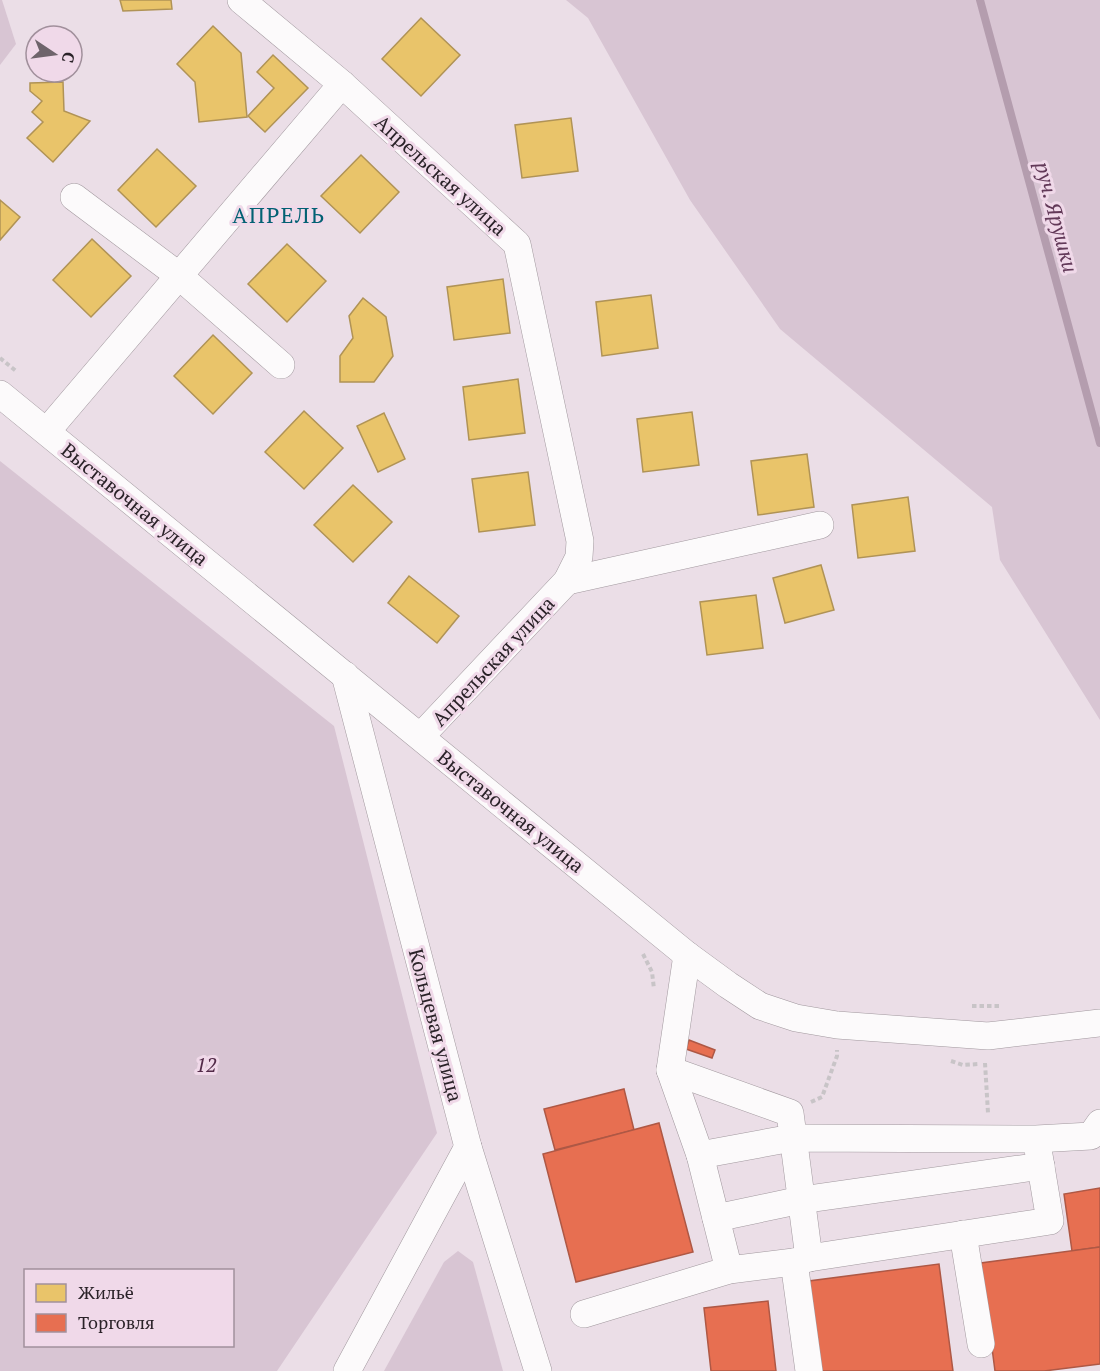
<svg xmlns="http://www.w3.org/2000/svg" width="1100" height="1371" font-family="'PT Serif',serif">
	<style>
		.green { fill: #d8c5d3; fill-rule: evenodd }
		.homes { fill: #e9c46a; stroke: #b09356; stroke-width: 1.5 }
		.shops { fill: #e76f51; stroke: #ae5845; stroke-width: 1.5 }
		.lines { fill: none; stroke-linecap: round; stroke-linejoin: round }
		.stream { stroke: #b49dae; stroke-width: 8 }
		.minor-casing { stroke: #a1989e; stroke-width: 28 }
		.path { stroke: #c8c4c7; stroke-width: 4; stroke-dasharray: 4.5 3; stroke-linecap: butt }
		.minor { stroke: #fcfafb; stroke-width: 27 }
		.labels { text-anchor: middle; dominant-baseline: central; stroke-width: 6; stroke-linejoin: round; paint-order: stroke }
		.street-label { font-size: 20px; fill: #2a2228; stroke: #f0d9e9 }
		.park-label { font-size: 20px; font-style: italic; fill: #522a48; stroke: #f0d9e9 }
		.water-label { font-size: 21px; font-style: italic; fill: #623958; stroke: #f0d9e9 }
		.quarter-label { font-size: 22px; letter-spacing: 1.5px; fill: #026173; stroke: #f0d9e9 }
	</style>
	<rect width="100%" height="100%" fill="#ebdee7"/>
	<g class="green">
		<polygon points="0,0 2,0 16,44 0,65"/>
		<polygon points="566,0 1100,0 1100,720 1000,560 992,507 780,329 690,200 588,18"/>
		<path d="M 0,461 L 334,726 L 437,1133 L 277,1371 L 0,1371 ZM 26,1270 L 232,1270 L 232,1346 L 26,1346 Z"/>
		<polygon points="458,1251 473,1262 503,1371 384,1371 444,1262"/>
	</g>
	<g class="homes">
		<polygon points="120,0 171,0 172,9 123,11"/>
		<polygon points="421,18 460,55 421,96 382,59"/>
		<polygon points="213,26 241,53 247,117 199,122 195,82 177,64"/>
		<polygon points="273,55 308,88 265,132 248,116 274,88 257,72"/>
		<polygon points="63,82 64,111 90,121 53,162 27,138 43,122 32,112 42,101 30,91 30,83"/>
		<polygon points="571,118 578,171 522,178 515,125"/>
		<polygon points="157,149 196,186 156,227 118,190"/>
		<polygon points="361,155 399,192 360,233 321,196"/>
		<polygon points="0,200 20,217 0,240"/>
		<polygon points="92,239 131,276 91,317 53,280"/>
		<polygon points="287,244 326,281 287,322 248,284"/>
		<polygon points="503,279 510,333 454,340 447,287"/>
		<polygon points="651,295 658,348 602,356 596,302"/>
		<polygon points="363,298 386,317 393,356 374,382 340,382 340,356 353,338 349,316"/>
		<polygon points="213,335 252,373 213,414 174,376"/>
		<polygon points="518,379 525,433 469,440 463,387"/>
		<polygon points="304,411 343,448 304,489 265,452"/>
		<polygon points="692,412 699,465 643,472 637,419"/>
		<polygon points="384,413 405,459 378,472 357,426"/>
		<polygon points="807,454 814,507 758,515 751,461"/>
		<polygon points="528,472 535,525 479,532 472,479"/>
		<polygon points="353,485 392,522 353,562 314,525"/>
		<polygon points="908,497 915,551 858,558 852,505"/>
		<polygon points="821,565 834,610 785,623 773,578"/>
		<polygon points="409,576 459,616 437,643 388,603"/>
		<polygon points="756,595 763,648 707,655 700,602"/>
	</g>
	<g class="shops">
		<polygon points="689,1040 715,1050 712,1058 686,1049"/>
		<polygon points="624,1089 634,1130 555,1150 544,1109"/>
		<polygon points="659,1123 693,1252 576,1282 543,1154"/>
		<polygon points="1100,1188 1100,1247 1072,1251 1064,1194"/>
		<polygon points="1100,1247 1100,1364 1044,1371 995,1371 981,1263"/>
		<polygon points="939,1264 953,1371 821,1371 809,1281"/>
		<polygon points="768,1301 776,1371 711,1371 704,1308"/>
	</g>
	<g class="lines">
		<polyline class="stream" points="980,0 1100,443"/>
		<g class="minor-casing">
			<g id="minor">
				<polyline points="241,0 342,84 517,244 580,541 579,557 567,581 421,736"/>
				<polyline points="74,197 178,275 281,365"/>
				<polyline points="0,394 687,955 728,985 760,1006 796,1018 837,1025 988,1036 1100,1023"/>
				<polyline points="47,431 342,84"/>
				<polyline points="567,581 820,525"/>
				<polyline points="345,675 468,1147 538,1371"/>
				<polyline points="687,955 670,1070 700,1155 729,1270"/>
				<polyline points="700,1155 792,1138 1036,1139 1091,1136 1100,1123"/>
				<polyline points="716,1218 801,1200 1041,1166"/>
				<polyline points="963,1234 981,1344"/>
				<polyline points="809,1258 1050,1221 1038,1149"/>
				<polyline points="794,1262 809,1371"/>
				<polyline points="584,1314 729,1270 794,1262 809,1258 790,1113 670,1070"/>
				<polyline points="347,1371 468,1147"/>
			</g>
		</g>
		<g class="path">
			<polyline points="0,358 16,371"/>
			<polyline points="643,954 652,972 654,989"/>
			<polyline points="972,1006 1001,1006"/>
			<polyline points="951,1061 963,1065 979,1064"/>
			<polyline points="985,1063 988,1113"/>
			<polyline points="811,1102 822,1097 837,1056 837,1050"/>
		</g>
		<use href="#minor" class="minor"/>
	</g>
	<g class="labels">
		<g class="street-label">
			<text transform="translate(441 175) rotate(42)">Апрельская улица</text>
			<text transform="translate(135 504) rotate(39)">Выставочная улица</text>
			<text transform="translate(493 661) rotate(-47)">Апрельская улица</text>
			<text transform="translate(511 811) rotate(39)">Выставочная улица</text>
			<text transform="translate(436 1025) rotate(75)">Кольцевая улица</text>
		</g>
		<g class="park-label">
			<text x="206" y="1064">12</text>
		</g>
		<g class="water-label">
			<text transform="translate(1057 217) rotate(75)">руч. Ярушки</text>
		</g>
		<g class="quarter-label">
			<text x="279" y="214">АПРЕЛЬ</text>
		</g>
	</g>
	<rect x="24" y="1269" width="210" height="78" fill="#f0d9e9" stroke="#a1909c" stroke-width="1.5"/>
	<rect x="36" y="1284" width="30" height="18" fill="#e9c46a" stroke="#a1909c" stroke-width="1.5"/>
	<text x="78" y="1299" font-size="18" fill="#2a2228">Жильё</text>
	<rect x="36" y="1314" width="30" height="18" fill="#e76f51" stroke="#a1909c" stroke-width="1.5"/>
	<text x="78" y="1329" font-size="18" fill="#2a2228">Торговля</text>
	<g transform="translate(54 54) rotate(103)"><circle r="28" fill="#f0d9e9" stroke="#a1909c" stroke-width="1.5"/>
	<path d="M0-4.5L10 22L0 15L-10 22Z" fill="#6e646b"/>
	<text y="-9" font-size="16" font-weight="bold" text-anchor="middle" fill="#2a2228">С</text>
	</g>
</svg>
